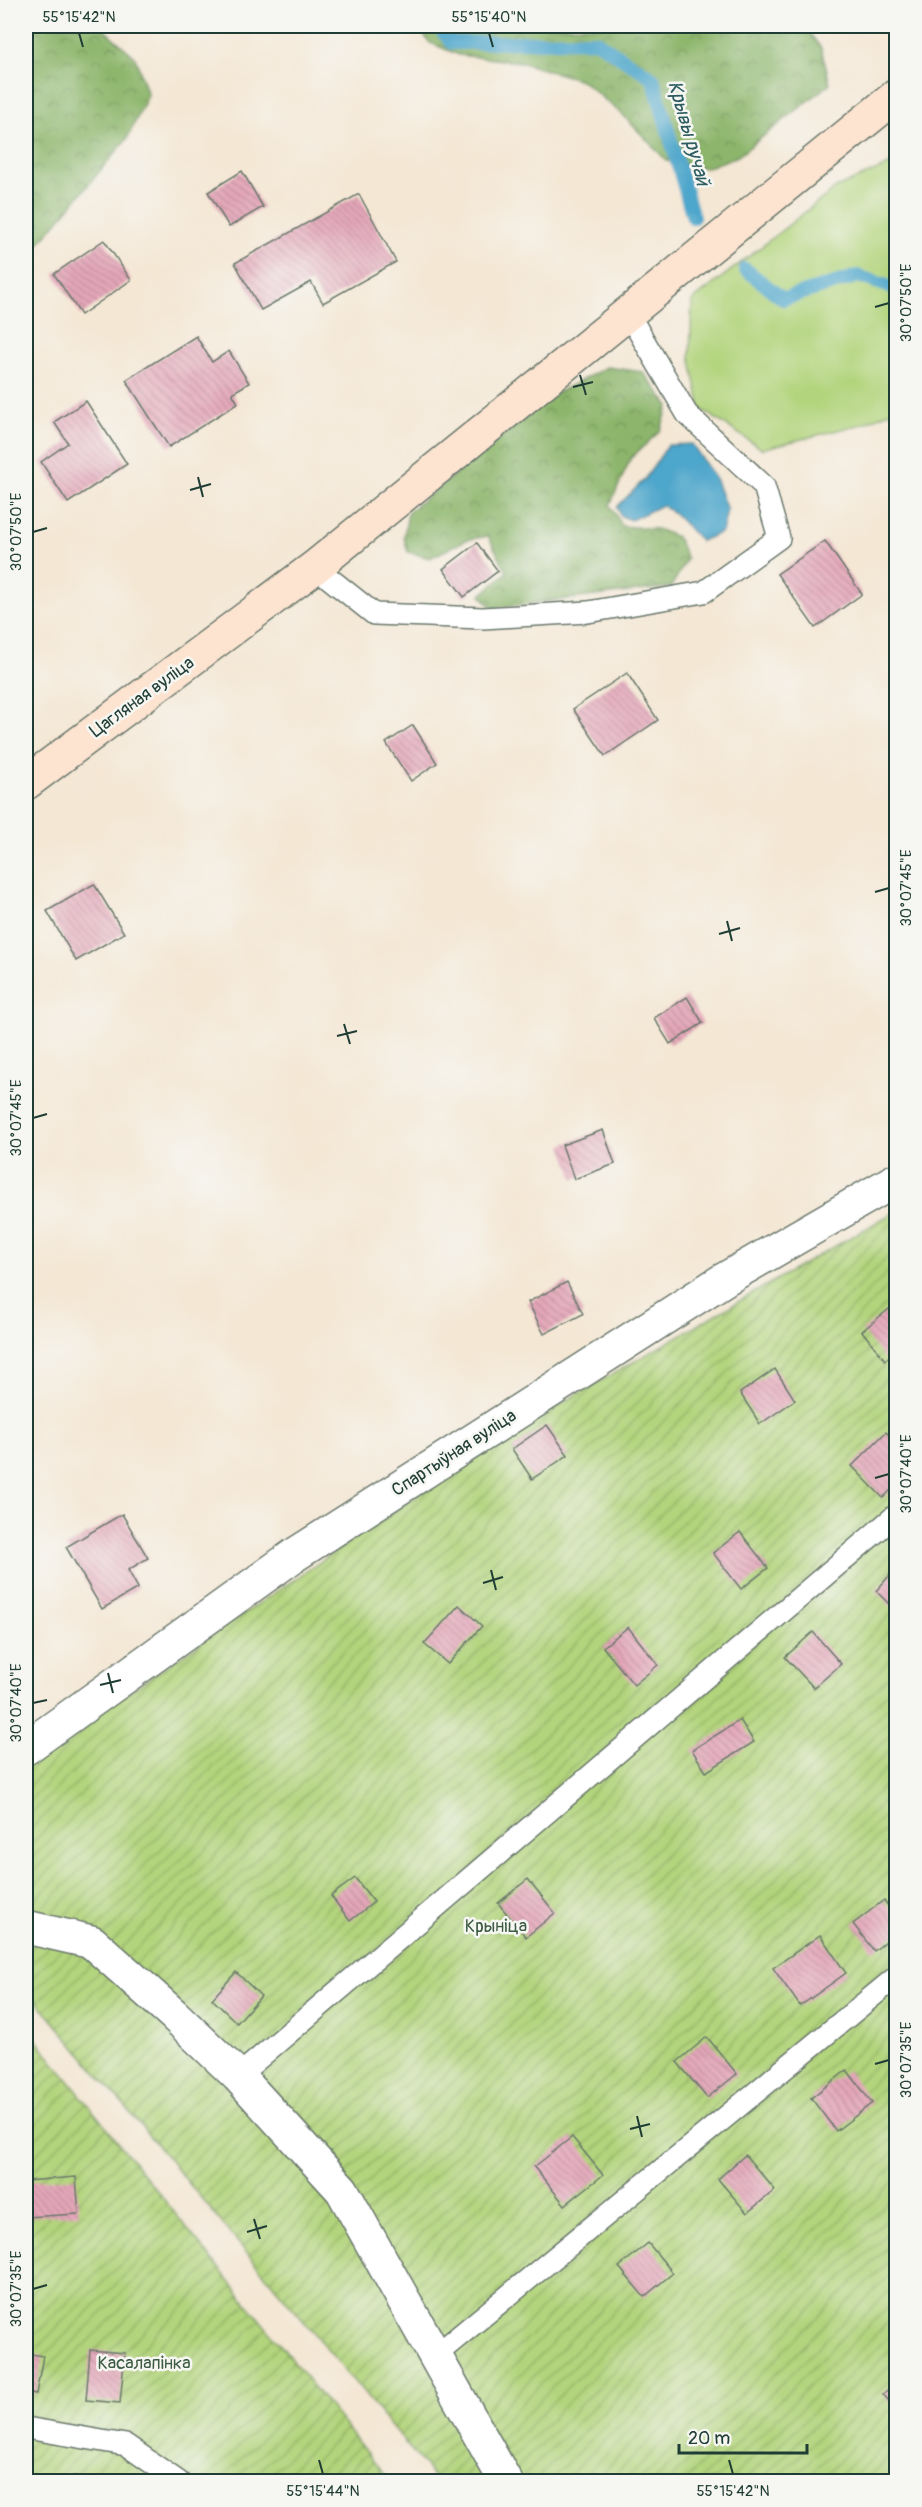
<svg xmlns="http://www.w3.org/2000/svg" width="922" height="2507" font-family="Pangolin,sans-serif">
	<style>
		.grass { fill: #b2d47c; stroke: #688858; stroke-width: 1.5 }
		.forest { fill: url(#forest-crowns); stroke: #567a50; stroke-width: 1.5 }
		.garden { fill: url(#garden-furrows); stroke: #688858; stroke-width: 1.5 }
		.water { fill: #4ea6cb; stroke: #367280; stroke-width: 1.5 }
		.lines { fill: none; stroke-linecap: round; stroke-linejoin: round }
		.stream { stroke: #4ea6cb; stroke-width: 14 }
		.building { fill: url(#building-back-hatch) }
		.lane-casing { stroke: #6a786c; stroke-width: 24 }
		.street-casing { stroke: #6a786c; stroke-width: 36 }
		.secondary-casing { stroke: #6a786c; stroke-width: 36 }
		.lane { stroke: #fff; stroke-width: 21 }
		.street { stroke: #fff; stroke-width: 33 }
		.secondary { stroke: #fde4d1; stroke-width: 33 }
		.ticks { fill: none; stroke: #1f3d34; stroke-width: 2 }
		.labels { text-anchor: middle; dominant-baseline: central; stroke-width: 5; stroke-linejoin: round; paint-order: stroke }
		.street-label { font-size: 18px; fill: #1f3d34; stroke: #f6f6f2 }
		.park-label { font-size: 18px; fill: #3c5b42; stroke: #f6f6f2 }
		.water-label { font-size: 20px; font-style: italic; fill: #2d5c61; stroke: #f6f6f2 }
		.neatline { fill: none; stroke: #1f3d34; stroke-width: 2 }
		.ticks-label { font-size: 15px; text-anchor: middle; fill: #1f3d34 }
	</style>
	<defs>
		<pattern id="forest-crowns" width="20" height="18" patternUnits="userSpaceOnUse" patternTransform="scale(1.5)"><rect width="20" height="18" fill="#8db66c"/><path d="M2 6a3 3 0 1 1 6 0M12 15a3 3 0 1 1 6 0" fill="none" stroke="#73955a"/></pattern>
		<pattern id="garden-furrows" width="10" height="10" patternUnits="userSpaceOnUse" patternTransform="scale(1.5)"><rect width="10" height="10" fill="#b2d47c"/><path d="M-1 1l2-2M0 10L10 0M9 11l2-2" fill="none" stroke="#90ad66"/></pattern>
		<pattern id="building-back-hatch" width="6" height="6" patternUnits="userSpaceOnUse" patternTransform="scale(1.5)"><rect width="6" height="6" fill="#e5a7ba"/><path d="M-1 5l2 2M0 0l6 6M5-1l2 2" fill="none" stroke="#b98998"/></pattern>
	</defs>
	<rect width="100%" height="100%" fill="#f6f6f2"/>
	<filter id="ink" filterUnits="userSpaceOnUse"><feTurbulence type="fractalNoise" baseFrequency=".0167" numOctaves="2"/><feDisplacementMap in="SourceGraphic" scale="12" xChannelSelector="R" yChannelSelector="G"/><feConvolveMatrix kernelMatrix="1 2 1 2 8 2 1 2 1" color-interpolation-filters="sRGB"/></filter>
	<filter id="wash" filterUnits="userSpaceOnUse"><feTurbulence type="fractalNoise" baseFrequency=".008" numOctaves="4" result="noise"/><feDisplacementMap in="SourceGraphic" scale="24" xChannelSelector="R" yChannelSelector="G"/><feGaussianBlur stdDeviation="1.35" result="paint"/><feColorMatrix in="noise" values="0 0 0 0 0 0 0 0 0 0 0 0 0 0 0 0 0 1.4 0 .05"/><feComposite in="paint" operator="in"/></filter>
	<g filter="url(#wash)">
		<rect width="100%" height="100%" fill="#f4e7d4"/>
		<polygon class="grass" points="896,162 896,409 862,424 762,449 701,409 690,356 692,301 836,188"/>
		<g class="forest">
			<polygon points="26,26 100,26 135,57 148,95 127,139 26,259"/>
			<polygon points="417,26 804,26 821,48 830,84 738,156 705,168 667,161 623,115 581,80 519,62 459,55 430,43"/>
			<polygon points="607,367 643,372 669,406 660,431 631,458 610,505 622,526 657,529 677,537 687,559 671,587 492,608 481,595 507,572 488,536 466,540 430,558 408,552 404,537 408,512 557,393"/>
		</g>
		<g class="garden">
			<polygon points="896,1211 896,2481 437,2481 26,1988 26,1762 505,1436"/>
			<polygon points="26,2027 389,2481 26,2481"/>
		</g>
		<polygon class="water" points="692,444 715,478 727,510 722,532 701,541 677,516 662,505 631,520 621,516 617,507 645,479 668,445"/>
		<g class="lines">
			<g class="stream">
				<polyline points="438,26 452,43 596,41 653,78 693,217"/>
				<polyline points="745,269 783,299 858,276 896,289"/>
			</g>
		</g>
		<g id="blocks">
			<g class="building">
				<polygon points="242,171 263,207 229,227 208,192"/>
				<polygon points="359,194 396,262 323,303 311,282 261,310 235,263"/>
				<polygon points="104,240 131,280 81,315 54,274"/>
				<polygon points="196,336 212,362 229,351 249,383 232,393 238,403 169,447 126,380"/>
				<polygon points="86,401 127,464 68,503 41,462 68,443 54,422"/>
				<polygon points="825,541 862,594 815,628 777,574"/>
				<polygon points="477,543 498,571 464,597 443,569"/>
				<polygon points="627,673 658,720 605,756 573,709"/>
				<polygon points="413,725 437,763 411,781 386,743"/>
				<polygon points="94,884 124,933 76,961 47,911"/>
				<polygon points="687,997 703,1023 670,1044 654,1018"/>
				<polygon points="603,1130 615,1164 574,1179 562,1145"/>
				<polygon points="567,1282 583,1314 544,1334 528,1302"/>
				<polygon points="889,1309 896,1318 896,1351 885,1360 862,1331"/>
				<polygon points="775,1369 795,1400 760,1424 740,1393"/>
				<polygon points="547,1425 568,1455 532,1479 512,1449"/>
				<polygon points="886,1432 896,1442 896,1485 883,1498 852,1466"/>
				<polygon points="122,1514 148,1558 128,1570 138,1588 102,1609 66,1547"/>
				<polygon points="740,1532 768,1568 741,1589 713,1553"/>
				<polygon points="896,1568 896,1611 876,1591"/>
				<polygon points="459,1605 482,1626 448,1664 424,1644"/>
				<polygon points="628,1627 658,1665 634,1685 603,1647"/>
				<polygon points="813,1632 841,1664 814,1688 785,1657"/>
				<polygon points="740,1720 754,1742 706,1772 692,1750"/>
				<polygon points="355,1878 374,1902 350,1921 331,1896"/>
				<polygon points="528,1879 555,1913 526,1937 498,1903"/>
				<polygon points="884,1900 896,1917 896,1933 874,1951 853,1924"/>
				<polygon points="820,1935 846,1973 800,2006 773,1968"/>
				<polygon points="236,1972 261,1996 237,2023 212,1999"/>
				<polygon points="707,2037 737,2074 707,2098 677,2062"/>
				<polygon points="847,2070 872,2103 836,2131 811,2098"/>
				<polygon points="572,2137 603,2175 565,2205 534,2167"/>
				<polygon points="745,2155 775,2190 747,2213 718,2179"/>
				<polygon points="76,2177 79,2214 26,2217 26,2181"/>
				<polygon points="648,2243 673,2273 644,2297 619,2267"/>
				<polygon points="90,2350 125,2353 120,2403 86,2400"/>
				<polygon points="26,2353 43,2356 36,2394 26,2392"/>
				<polygon points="896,2382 896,2409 883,2394"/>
				<polygon points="74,2476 94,2481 93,2482 72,2482"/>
			</g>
		</g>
	</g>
	<g filter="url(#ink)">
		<use href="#blocks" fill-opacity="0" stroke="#6a786c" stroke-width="1.5"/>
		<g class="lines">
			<g class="lane-casing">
				<g id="lane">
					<polyline points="315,567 374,614 483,618 588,612 704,592 779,538 764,486 687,414 629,315"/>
					<polyline points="238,2076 896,1515"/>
					<polyline points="436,2355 896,1977"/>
					<polyline points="26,2428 126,2445 179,2482"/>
				</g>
			</g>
			<g class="street-casing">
				<g id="street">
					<polyline points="26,1748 293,1556 725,1279 896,1180"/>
					<polyline points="26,1927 92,1942 174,2015 238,2076 342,2190 506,2482"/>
				</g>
			</g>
			<g class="secondary-casing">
				<polyline id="secondary" points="26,783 315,567 896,96"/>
			</g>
			<use href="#lane" class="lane"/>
			<use href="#street" class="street"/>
			<use href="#secondary" class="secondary"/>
		</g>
	</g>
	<path class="ticks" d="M 79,33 L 83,47M 489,33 L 493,47M 875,307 L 889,303M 580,375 L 586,395M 573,387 L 593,382M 198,477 L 203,497M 190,490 L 211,484M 33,532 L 47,528M 875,892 L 889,888M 727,921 L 732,941M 719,934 L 740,928M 344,1024 L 350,1044M 337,1036 L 357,1031M 33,1118 L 47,1114M 875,1478 L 889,1474M 491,1570 L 496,1590M 483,1583 L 503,1577M 108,1673 L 113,1693M 100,1685 L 121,1680M 33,1703 L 47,1700M 875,2064 L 889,2060M 637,2116 L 642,2137M 630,2129 L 650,2124M 254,2219 L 260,2239M 247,2232 L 267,2226M 33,2289 L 47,2285M 319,2460 L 323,2474M 729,2460 L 733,2474"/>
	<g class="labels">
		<g class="street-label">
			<text transform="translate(142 697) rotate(-36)">Цагляная вуліца</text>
			<text transform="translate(454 1453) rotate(-33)">Спартыўная вуліца</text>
		</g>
		<g class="park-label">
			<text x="496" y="1926">Крыніца</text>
			<text x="144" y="2363">Касалапінка</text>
		</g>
		<g class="water-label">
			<text transform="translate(689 133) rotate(74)">Крывы ручай</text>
		</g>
	</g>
	<rect width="922" height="2507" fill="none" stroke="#f6f6f2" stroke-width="66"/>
	<path d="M679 2444v9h128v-9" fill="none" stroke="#1f3d34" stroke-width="3"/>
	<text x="688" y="2444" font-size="18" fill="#1f3d34" stroke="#f6f6f2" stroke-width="4.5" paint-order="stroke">20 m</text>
	<rect x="33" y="33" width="856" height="2441" class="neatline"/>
	<g class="ticks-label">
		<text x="79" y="22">55°15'42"N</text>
		<text x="489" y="22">55°15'40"N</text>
		<text transform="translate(906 303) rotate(-90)" y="5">30°07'50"E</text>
		<text transform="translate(16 532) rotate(-90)" y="5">30°07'50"E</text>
		<text transform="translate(906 888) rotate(-90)" y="5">30°07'45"E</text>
		<text transform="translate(16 1118) rotate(-90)" y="5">30°07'45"E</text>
		<text transform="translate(906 1474) rotate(-90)" y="5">30°07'40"E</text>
		<text transform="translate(16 1703) rotate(-90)" y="5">30°07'40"E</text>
		<text transform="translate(906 2060) rotate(-90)" y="5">30°07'35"E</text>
		<text transform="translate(16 2289) rotate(-90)" y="5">30°07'35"E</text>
		<text x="323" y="2496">55°15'44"N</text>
		<text x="733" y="2496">55°15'42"N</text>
	</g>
</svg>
